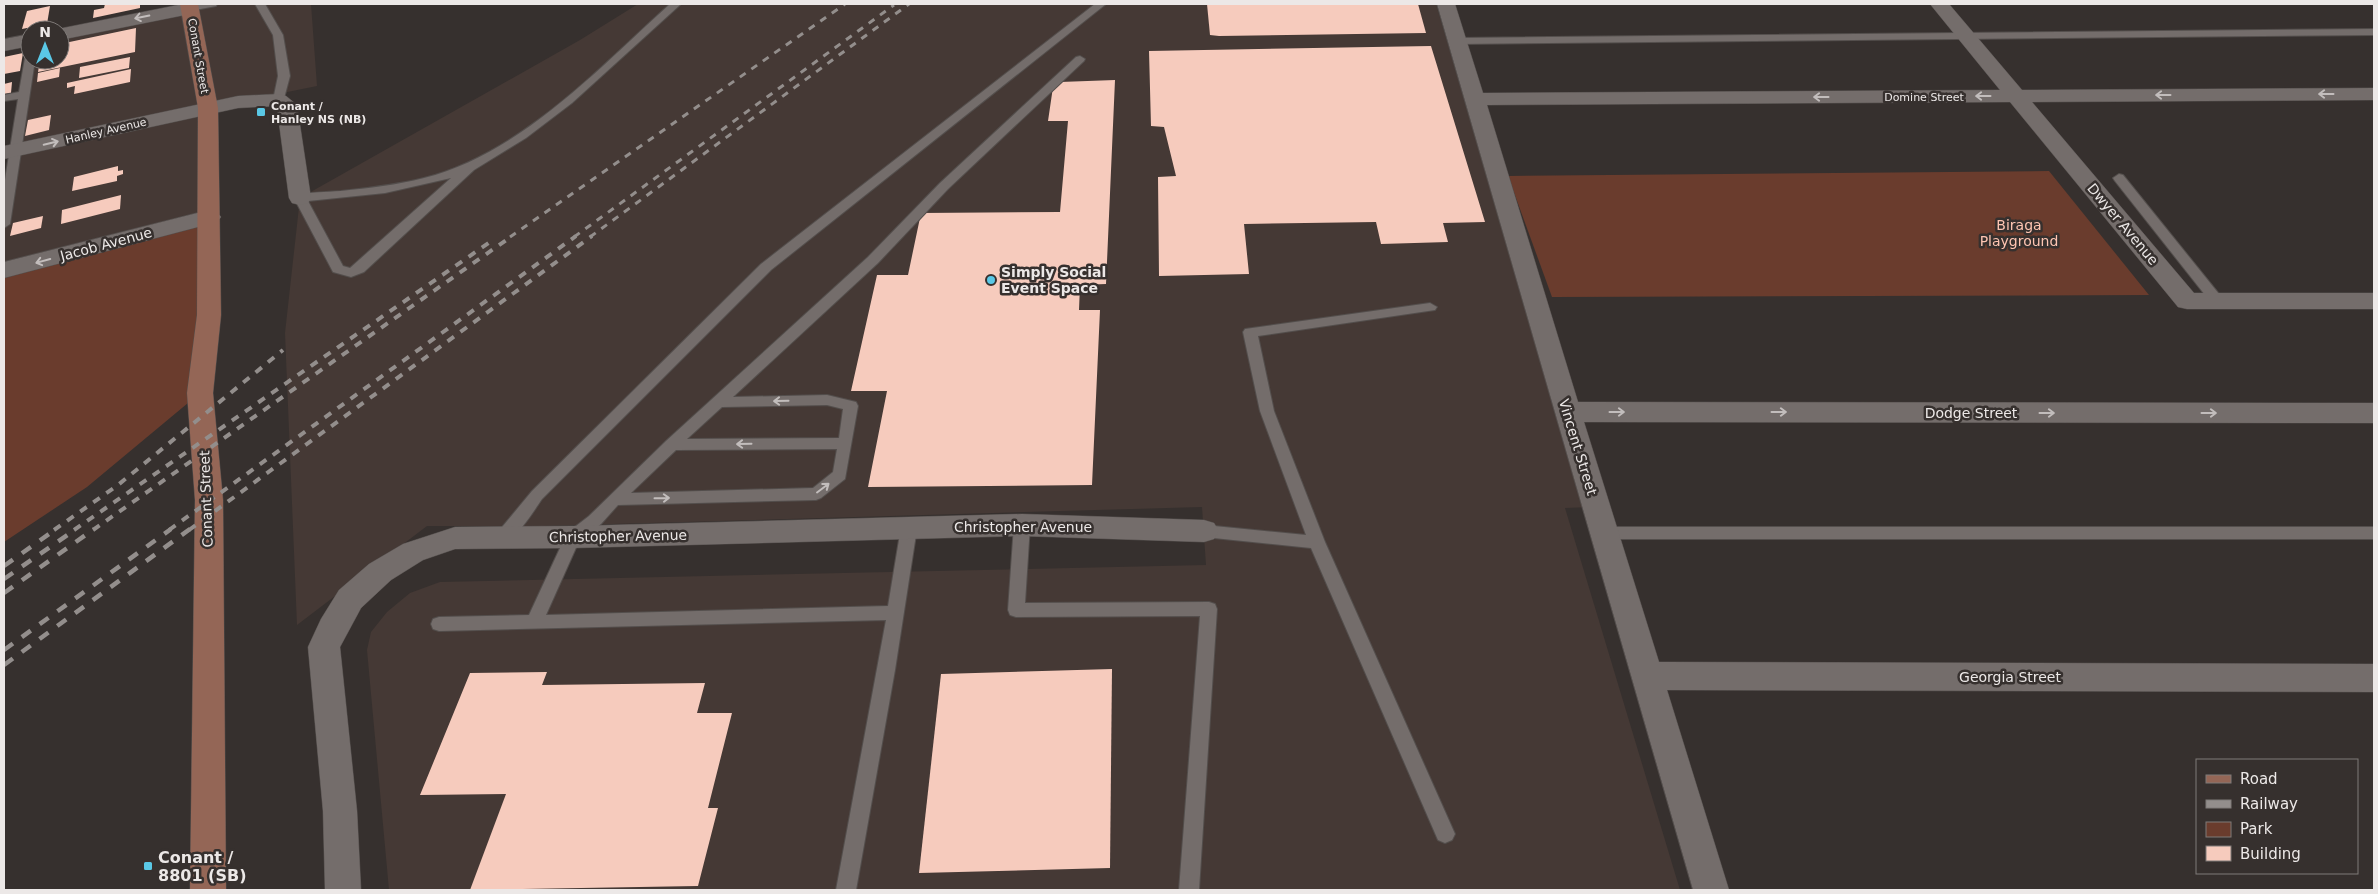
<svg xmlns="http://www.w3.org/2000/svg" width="2378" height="894" font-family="'DejaVu Sans',sans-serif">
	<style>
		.built { fill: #453935 }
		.green { fill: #6a3c2d }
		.building { fill: #f6cbbd }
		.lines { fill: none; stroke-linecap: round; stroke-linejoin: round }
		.service-casing { stroke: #534e4c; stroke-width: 2 }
		.minor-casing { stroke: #534e4c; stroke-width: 1 }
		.secondary-casing { stroke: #534e4c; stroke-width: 1 }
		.service { fill: #746d6b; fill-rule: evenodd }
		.minor { fill: #746d6b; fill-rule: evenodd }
		.secondary { fill: #946656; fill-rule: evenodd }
		.rail-far2 { stroke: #938e8c; stroke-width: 3; stroke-dasharray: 7 7; stroke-linecap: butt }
		.rail-far1 { stroke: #938e8c; stroke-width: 4; stroke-dasharray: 8 8; stroke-linecap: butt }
		.rail { stroke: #938e8c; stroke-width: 4.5; stroke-dasharray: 11 11; stroke-linecap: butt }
		.oneway { stroke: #c2bdbc }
		.poi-dot { fill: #5ac8e6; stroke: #36302e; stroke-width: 2 }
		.labels { text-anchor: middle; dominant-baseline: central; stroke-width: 5; stroke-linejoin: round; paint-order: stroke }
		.far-street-label { font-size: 11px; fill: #ece8e7; stroke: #36302e }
		.far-poi-label { font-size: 11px; font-weight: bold; fill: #ece8e7; stroke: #36302e; text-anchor: start }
		.street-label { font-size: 14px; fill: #ece8e7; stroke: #36302e }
		.park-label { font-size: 14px; fill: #fec5b2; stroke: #36302e }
		.poi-label { font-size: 14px; font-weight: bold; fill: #ece8e7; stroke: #36302e; text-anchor: start }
		.near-poi-label { font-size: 16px; font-weight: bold; fill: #ece8e7; stroke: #36302e; text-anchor: start }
	</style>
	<rect width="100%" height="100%" fill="#36302e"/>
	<g class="built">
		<polygon points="189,4 311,4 317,86 208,108 209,217 4,270 4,224 30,60 60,60 60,34 190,7"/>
		<polygon points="638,4 1436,4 1513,263 1591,507 1565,508 1680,890 389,890 367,650 371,632 387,612 410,593 440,582 1206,565 1202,507 543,526 427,526 297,625 285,333 300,198 580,40"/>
	</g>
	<g class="green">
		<polygon points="2049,171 2149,295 1552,297 1508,176"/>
		<polygon points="209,217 200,393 87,487 4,542 4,270"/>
	</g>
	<g class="building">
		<polygon points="105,4 140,4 140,8 93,18 94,10 104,8"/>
		<polygon points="1207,4 1418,4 1426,33 1219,36 1210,35"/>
		<polygon points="50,6 47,24 22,29 27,11"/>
		<polygon points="136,28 135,52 38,72 40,60 60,60 60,44"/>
		<polygon points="1431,46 1485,222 1443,223 1448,242 1381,244 1376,222 1244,224 1249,274 1159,276 1158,177 1176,176 1164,127 1151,126 1149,51"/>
		<polygon points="23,53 20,71 4,74 4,57"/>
		<polygon points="130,57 129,68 79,78 80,67"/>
		<polygon points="60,68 59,77 37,82 38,73"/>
		<polygon points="131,69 130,82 74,94 75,86 67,88 67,83"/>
		<polygon points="1115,80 1106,284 1080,285 1079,310 1100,310 1092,485 868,487 887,391 851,391 877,275 908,275 921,213 1060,212 1068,121 1048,121 1053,87 1060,82"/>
		<polygon points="12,82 11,93 4,94 4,84"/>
		<polygon points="51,115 49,130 25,136 28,120"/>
		<polygon points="118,166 118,171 123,170 123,174 117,176 117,181 72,191 74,177"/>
		<polygon points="121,195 120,209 61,224 62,210"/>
		<polygon points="43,216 41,228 10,236 13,223"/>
		<polygon points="1112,669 1110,868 919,873 941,674"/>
		<polygon points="547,672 542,685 705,683 697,713 732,713 708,808 718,808 698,886 470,890 506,794 420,795 470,673"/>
	</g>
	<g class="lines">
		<g class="service-casing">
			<g id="service">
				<polygon points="196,4 217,4 216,6 190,11 185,8"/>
				<polygon points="255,4 265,4 283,35 290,76 283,102 275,102 273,100 278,76 273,35"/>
				<path d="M 670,4 L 681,4 L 572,103 L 526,138 L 474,170 L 364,272 L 351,277 L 333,272 L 294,198 L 296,195 C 310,192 326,192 341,191 C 369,188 397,185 424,178 C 520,154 599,68 670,4 ZM 451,178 L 350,268 L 343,266 L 308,201 L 385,193 Z"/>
				<path d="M 1095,4 L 1106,4 L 771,270 L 542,499 C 533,512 512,548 495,542 L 493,538 L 532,491 L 761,264 Z"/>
				<polygon points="2374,29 2374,35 1457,44 1452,41 1457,38"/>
				<polygon points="30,55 30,60 35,60 10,224 4,228 4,186 18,99 4,101 4,95 19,92 25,58"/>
				<path d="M 1080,56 L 1085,59 L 1084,61 L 948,189 L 878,263 L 733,397 L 827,395 L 856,402 L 858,406 L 845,479 L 821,498 L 816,500 L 618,505 L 601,524 L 579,541 L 546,615 L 888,606 L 901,528 L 903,524 L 909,522 L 915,524 L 917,528 L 895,670 L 856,890 L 836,890 L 886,620 L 439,631 L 433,629 L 431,624 L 433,619 L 439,617 L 529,615 L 567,533 L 589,516 L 666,441 L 868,257 L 940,183 L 1076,57 ZM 827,405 L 843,409 L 839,438 L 687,439 L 722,407 ZM 837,449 L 833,472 L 813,488 L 631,493 L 676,450 Z"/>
				<polygon points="2119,174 2123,175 2223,299 2225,302 2223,305 2213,305 2115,181 2113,178"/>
				<polygon points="1430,303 1437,307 1435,310 1258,336 1274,411 1325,542 1455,834 1452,840 1445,843 1438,840 1311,548 1204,537 1198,535 1196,531 1198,527 1204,525 1306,535 1260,411 1243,332 1245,329"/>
				<polygon points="1022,519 1028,521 1030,525 1025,603 1209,602 1215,604 1217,609 1199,890 1179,890 1200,616 1016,617 1010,615 1008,610 1014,525 1016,521"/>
				<polygon points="1604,527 2374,527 2374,539 1604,539 1598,537 1596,533 1598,529"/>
			</g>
		</g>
		<g class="minor-casing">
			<g id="minor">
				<polygon points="183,4 197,4 200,8 197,12 190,14 60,40 60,30 53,30"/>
				<polygon points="1437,4 1455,4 1483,93 2000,90 1930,4 1949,4 2022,90 2374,88 2374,100 2032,102 2194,293 2374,293 2374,309 2187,309 2178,307 2010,102 1487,105 1578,402 2374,403 2374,423 1584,422 1659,662 2374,664 2374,692 1667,690 1729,890 1693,890"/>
				<polygon points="30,34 30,46 4,51 4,39"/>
				<polygon points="279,94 286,96 297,105 311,198 308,203 300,205 292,203 289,198 277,108 275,106 238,108 4,159 4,146 238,96"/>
				<polygon points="209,210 217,212 221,217 217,222 4,278 4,262"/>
				<polygon points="1022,514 1204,520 1214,523 1219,531 1214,539 1204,542 1022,536 573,548 455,549 423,560 391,580 361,608 340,647 357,811 361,890 325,890 323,811 308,647 321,619 339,590 369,564 403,544 455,527 573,526"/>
			</g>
		</g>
		<g class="secondary-casing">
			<polygon id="secondary" points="180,4 198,4 218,108 221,315 213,393 223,500 226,890 190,890 195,500 187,393 197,315 198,108"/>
		</g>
		<use href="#service" class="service"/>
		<use href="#minor" class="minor"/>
		<use href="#secondary" class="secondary"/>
		<g class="rail-far2">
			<polyline points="510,237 845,4"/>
			<polyline points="574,237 894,5"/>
			<polyline points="590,237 909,4"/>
		</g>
		<g class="rail-far1">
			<polyline points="54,530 118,485 283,350"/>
			<polyline points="74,530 490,242"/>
			<polyline points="93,530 512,236"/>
			<polyline points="169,530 576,236"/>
			<polyline points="189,530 592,236"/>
		</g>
		<g class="rail">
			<polyline points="4,566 56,529"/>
			<polyline points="4,579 76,529"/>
			<polyline points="4,593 94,529"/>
			<polyline points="4,650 171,529"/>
			<polyline points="4,665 190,529"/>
		</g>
	</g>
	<defs><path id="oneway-shaft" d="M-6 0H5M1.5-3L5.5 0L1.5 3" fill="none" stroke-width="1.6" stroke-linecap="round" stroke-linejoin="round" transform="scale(1.25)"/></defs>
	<g class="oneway">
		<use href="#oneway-shaft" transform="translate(142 17) rotate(169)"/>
		<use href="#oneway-shaft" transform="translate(2326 94) rotate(180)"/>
		<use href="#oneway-shaft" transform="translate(2163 95) rotate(180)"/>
		<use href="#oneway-shaft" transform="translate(1983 96) rotate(180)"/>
		<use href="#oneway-shaft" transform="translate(1821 97) rotate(180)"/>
		<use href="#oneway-shaft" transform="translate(51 143) rotate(-13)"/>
		<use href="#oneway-shaft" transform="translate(43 261) rotate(165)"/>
		<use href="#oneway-shaft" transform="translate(781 401) rotate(179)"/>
		<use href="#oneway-shaft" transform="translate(1617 412)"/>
		<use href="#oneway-shaft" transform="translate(1779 412)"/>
		<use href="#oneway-shaft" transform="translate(2047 413)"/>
		<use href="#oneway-shaft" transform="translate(2209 413)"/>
		<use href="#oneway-shaft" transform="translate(744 444) rotate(179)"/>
		<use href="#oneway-shaft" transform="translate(823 488) rotate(-37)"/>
		<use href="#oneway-shaft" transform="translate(662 498) rotate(-1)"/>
	</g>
	<g class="poi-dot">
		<rect x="256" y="107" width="10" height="10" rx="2.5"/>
		<circle cx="991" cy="280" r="5"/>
		<rect x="143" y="861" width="10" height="10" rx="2.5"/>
	</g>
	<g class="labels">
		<g class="far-street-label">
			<text transform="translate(198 56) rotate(80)">Conant Street</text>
			<text x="1924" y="97">Domine Street</text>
			<text transform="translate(106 131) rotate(-13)">Hanley Avenue</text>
		</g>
		<g class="far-poi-label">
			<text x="271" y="106">Conant /<tspan x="271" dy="13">Hanley NS (NB)</tspan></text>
		</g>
		<g class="street-label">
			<text transform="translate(2123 224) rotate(50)">Dwyer Avenue</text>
			<text transform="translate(106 244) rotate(-15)">Jacob Avenue</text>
			<text x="1971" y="413">Dodge Street</text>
			<text transform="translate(1578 447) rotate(73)">Vincent Street</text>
			<text transform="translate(206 499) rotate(-92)">Conant Street</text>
			<text x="1023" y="527">Christopher Avenue</text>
			<text transform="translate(618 536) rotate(-1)">Christopher Avenue</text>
			<text x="2010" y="677">Georgia Street</text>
		</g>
		<g class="park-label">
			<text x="2019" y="225">Biraga<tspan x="2019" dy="16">Playground</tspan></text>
		</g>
		<g class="poi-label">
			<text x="1001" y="272">Simply Social<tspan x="1001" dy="16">Event Space</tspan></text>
		</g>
		<g class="near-poi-label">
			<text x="158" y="857">Conant /<tspan x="158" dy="18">8801 (SB)</tspan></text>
		</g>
	</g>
	<rect width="2378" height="894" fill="none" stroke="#ece8e7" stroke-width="10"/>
	<rect x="2196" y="759" width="162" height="115" fill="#36302e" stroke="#7f7a78"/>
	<rect x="2206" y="775" width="25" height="8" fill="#946656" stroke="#7f7a78"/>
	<text x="2240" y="784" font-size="15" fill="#ece8e7">Road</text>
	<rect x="2206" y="800" width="25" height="8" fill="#938e8c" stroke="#7f7a78"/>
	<text x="2240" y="809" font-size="15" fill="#ece8e7">Railway</text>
	<rect x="2206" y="822" width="25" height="15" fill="#6a3c2d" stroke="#7f7a78"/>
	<text x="2240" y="834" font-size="15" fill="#ece8e7">Park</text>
	<rect x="2206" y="846" width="25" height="15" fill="#f6cbbd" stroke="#7f7a78"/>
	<text x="2240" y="859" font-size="15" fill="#ece8e7">Building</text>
	<g transform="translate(45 45)"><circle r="24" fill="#36302e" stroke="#7f7a78"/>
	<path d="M0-4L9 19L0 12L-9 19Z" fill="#5ac8e6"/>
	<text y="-8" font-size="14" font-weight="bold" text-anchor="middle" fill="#ece8e7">N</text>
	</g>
</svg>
